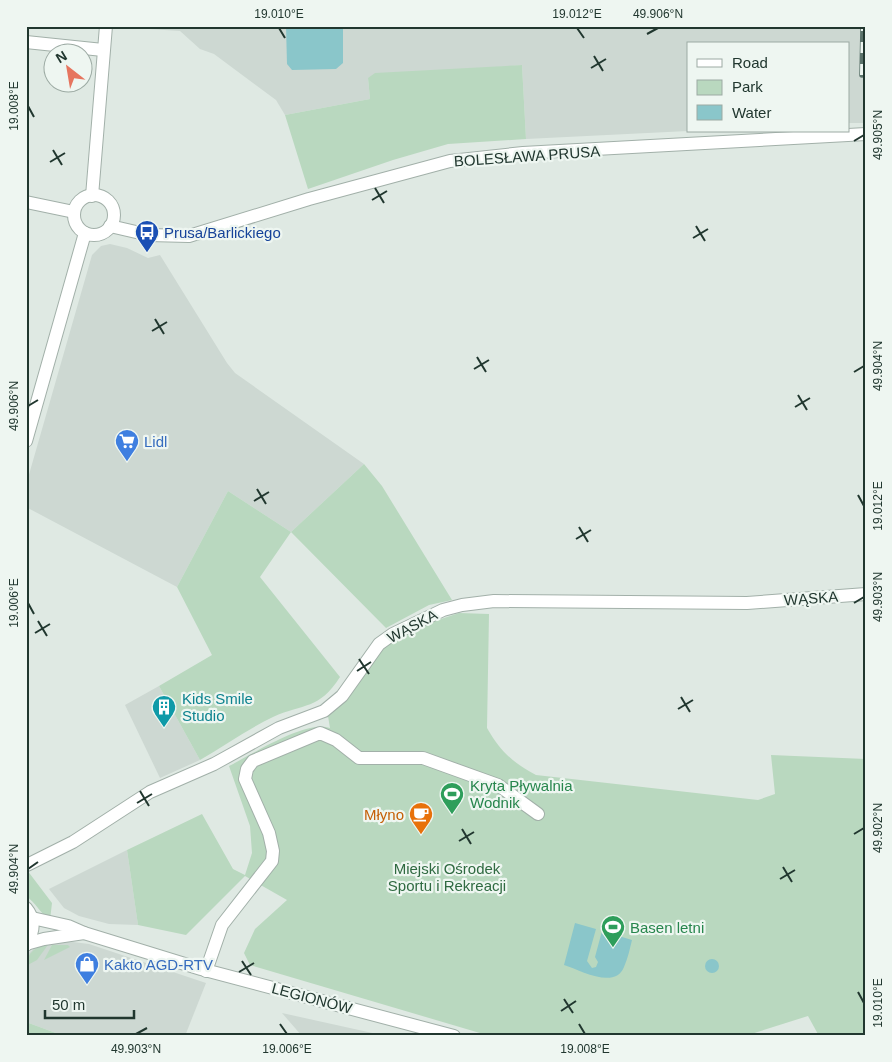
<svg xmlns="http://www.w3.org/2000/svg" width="892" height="1062" font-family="Helvetica,sans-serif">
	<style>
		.built { fill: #cdd8d2 }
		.green { fill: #b9d8bf }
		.water { fill: #8ac6ca }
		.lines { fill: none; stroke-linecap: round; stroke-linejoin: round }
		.stream { stroke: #8ac6ca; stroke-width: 4 }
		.minor-casing { stroke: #a2b0a9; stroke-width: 14 }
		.minor { stroke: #fff; stroke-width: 12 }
		.rail-casing { stroke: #5b736b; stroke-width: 5.5 }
		.rail { stroke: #eef6f1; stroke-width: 4; stroke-dasharray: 11; stroke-linecap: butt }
		.ticks { fill: none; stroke: #21372f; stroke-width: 2 }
		.labels { text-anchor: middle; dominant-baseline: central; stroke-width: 4.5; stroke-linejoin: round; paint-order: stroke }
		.street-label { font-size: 15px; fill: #21372f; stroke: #eef6f1 }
		.transit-label { font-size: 15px; fill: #164399; stroke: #eef6f1; text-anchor: start }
		.shop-label { font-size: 15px; fill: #366cbe; stroke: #eef6f1; text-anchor: start }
		.culture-label { font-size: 15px; fill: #0d838f; stroke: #eef6f1; text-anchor: start }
		.leisure-label { font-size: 15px; fill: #27864d; stroke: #eef6f1; text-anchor: start }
		.food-label { font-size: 15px; fill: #c56008; stroke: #eef6f1; text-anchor: end }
		.park-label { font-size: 15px; fill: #2f6a41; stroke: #eef6f1 }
		.neatline { fill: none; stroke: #21372f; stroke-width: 2 }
		.ticks-label { font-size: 12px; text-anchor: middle; fill: #21372f }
	</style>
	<rect width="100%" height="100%" fill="#dfe9e3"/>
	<g class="built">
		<polygon points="866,26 866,123 848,123 848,44 688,44 688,131 526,139 522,65 368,78 370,99 285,115 276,100 214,54 200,49 180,31 118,27"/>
		<polygon points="110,244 127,248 148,258 160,255 227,363 235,373 364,464 291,532 228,491 177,587 26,507 26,485 92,255 101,246"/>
		<polygon points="159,686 200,760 160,778 125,705"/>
		<polygon points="127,850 138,925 109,924 79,916 64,908 49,889"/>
		<polygon points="65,941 89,944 206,983 185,1036 64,1036 26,1022 26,955 37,946"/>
		<polygon points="282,1013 386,1036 302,1036"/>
	</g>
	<g class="green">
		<polygon points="522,65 526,139 448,144 393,160 308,189 285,115 370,99 368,78 375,73"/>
		<path d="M 364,464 L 382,486 L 452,600 L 429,605 L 386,628 L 291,532 L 260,577 L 340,677 C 319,710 304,703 273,717 C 248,729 224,746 200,760 L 159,686 L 212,655 L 177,587 L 228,491 L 291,532 Z"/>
		<path d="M 459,613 L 489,614 L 487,728 C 501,752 512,762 536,775 L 758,800 L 775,794 L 771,755 L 866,759 L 866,1036 L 819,1036 L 808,1016 L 745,1036 L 490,1036 L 250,965 L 244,953 L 255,929 L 287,900 L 245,876 L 186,935 L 138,925 L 127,850 L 202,814 L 233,869 L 245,875 L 252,853 L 250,826 L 229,766 C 253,754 305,720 330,728 L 328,716 L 347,697 L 383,648 L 426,624 Z"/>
		<path d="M 27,870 L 52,903 L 50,920 C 40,913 36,903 26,896 Z"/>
		<path d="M 50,942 L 37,960 L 26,966 C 27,952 37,946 50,942 Z"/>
		<polygon points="52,945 68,945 70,947 44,960"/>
		<polygon points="26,1022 64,1036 26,1036"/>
	</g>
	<g class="water">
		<polygon points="286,26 343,26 343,63 336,69 292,70 287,64"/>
		<path d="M 575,923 L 596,929 L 587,961 L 592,968 L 596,967 L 598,962 L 595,957 L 602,931 L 632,940 C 630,948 628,958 624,967 C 615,990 580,970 564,965 Z"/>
		<circle cx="712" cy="966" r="7"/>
	</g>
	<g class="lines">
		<polyline class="stream" points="26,1035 27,1036"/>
		<g class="minor-casing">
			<g id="minor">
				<polyline points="26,42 103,50"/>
				<circle cx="94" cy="215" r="20"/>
				<polyline points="92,196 106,26"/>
				<polyline points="26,202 74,212"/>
				<polyline points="110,226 149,235 189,236 309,199 450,161 523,153 866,134"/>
				<polyline points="26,441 85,233"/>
				<polyline points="27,865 73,842 150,792 214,764 279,728 324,711 342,696 379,644 393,634 443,610 462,605 494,601 747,603 866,594"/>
				<path d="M 26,908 C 36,920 34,932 26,945"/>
				<polyline points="32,918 68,926 84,933 201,969 454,1036"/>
				<polyline points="26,944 44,939 84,933"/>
				<polyline points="206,971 222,925 272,861 273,851 269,833 245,779 247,769 253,761 320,733 336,740 359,758 423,758 498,785 538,814"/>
			</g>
		</g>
		<use href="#minor" class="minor"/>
		<g class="rail-casing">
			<polyline id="rail" points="862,75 863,26"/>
		</g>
		<use href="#rail" class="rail"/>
	</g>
	<path class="ticks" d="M 279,28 L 285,38M 577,28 L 584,38M 647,34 L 658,28M 594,56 L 603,71M 591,68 L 606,59M 28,106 L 34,117M 854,141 L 864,135M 53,150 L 62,165M 50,162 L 65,153M 375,188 L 384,203M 372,200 L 387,191M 696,226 L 705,241M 693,238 L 708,229M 155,319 L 164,334M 152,331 L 167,322M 477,357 L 486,372M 474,369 L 489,360M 854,372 L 864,366M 798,395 L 807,410M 28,406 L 38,400M 795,407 L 810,398M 257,489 L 266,504M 858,495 L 864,506M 254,501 L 269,492M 579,527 L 588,542M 576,539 L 591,530M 28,603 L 34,614M 854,603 L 864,597M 38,621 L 47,636M 35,633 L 50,624M 359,659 L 369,674M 357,671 L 371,662M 681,697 L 690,712M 678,709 L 693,700M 140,791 L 149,806M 137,803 L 152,794M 462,829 L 471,844M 854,834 L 864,828M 459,841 L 474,832M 783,867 L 792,882M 28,869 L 38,862M 780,879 L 795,870M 242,961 L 251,975M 239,972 L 254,963M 858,992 L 864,1003M 564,999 L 573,1013M 561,1011 L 576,1001M 280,1024 L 287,1034M 579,1024 L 585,1034M 136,1034 L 147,1028"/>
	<defs>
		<g id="bus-pin" transform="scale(1.25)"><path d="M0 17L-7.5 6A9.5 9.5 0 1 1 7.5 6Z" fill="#1a4fb4" stroke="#eef6f1"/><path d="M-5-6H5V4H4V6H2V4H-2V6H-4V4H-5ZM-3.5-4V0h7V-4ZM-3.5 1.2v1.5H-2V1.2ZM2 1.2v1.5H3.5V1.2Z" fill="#fff"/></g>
		<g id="supermarket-pin" transform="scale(1.25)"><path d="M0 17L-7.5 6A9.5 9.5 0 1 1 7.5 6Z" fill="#3f7fe0" stroke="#eef6f1"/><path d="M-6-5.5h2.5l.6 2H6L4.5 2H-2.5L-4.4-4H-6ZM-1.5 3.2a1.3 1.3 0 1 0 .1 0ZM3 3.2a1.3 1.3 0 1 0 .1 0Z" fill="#fff"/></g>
		<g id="building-pin" transform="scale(1.25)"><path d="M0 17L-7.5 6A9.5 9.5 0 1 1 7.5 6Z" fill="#0f9aa8" stroke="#eef6f1"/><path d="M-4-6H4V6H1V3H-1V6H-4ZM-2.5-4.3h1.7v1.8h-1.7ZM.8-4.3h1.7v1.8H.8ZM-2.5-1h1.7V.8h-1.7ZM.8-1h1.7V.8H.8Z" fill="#fff"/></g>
		<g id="stadium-pin" transform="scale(1.25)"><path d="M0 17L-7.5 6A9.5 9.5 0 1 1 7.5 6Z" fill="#2e9e5b" stroke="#eef6f1"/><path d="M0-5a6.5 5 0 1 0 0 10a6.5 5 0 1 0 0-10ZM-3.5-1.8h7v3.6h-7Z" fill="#fff"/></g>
		<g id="cafe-pin" transform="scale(1.25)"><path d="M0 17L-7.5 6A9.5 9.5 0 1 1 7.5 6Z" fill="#e8710a" stroke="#eef6f1"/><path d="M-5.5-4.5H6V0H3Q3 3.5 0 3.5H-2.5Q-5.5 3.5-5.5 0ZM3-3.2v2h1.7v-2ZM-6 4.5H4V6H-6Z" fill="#fff"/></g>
		<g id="shop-pin" transform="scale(1.25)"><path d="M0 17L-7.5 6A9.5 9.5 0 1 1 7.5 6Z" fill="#3f7fe0" stroke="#eef6f1"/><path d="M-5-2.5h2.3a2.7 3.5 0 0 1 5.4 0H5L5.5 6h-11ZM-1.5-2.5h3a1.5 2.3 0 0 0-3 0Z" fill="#fff"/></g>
	</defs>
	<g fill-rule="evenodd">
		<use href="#bus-pin" x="147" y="232"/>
		<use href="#supermarket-pin" x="127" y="441"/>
		<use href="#building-pin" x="164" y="707"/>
		<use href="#stadium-pin" x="452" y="794"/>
		<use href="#cafe-pin" x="421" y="814"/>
		<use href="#stadium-pin" x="613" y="927"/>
		<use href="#shop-pin" x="87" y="964"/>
	</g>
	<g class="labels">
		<g class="street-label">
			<text transform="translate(527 156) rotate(-4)">BOLESŁAWA PRUSA</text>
			<text transform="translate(811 598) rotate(-4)">WĄSKA</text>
			<text transform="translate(412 626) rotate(-28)">WĄSKA</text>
			<text transform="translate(312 998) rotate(15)">LEGIONÓW</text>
		</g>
		<g class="transit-label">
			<text x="164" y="232">Prusa/Barlickiego</text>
		</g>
		<g class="shop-label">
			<text x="144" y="441">Lidl</text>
			<text x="104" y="964">Kakto AGD-RTV</text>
		</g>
		<g class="culture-label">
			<text x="182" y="698">Kids Smile<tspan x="182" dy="17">Studio</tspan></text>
		</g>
		<g class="leisure-label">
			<text x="470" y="785">Kryta Pływalnia<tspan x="470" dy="17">Wodnik</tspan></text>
			<text x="630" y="927">Basen letni</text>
		</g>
		<g class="food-label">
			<text x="404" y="814">Młyno</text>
		</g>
		<g class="park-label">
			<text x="447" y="868">Miejski Ośrodek<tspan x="447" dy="17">Sportu i Rekreacji</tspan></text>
		</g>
	</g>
	<rect width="892" height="1062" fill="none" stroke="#eef6f1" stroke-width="55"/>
	<rect x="687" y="42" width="162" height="90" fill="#eef6f1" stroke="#9caaa3"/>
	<rect x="697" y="59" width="25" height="8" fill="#ffffff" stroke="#9caaa3"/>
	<text x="732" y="68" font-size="15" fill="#21372f">Road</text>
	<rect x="697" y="80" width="25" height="15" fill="#b9d8bf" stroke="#9caaa3"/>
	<text x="732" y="92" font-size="15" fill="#21372f">Park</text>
	<rect x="697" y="105" width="25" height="15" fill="#8ac6ca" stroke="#9caaa3"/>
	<text x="732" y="118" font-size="15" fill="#21372f">Water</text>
	<g transform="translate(68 68) rotate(329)"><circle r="24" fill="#eef6f1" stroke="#9caaa3"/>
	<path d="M0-4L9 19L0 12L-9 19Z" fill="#e6755f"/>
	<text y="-8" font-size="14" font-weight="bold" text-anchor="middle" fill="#21372f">N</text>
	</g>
	<path d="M45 1010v8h89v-8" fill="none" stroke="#21372f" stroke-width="2.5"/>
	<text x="52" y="1010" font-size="15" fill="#21372f" stroke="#eef6f1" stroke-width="4" paint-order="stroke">50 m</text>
	<rect x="28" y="28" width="836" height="1006" class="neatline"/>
	<g class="ticks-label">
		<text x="279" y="18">19.010°E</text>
		<text x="577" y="18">19.012°E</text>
		<text x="658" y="18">49.906°N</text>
		<text transform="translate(14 106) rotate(-90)" y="4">19.008°E</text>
		<text transform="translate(878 135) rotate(-90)" y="4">49.905°N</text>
		<text transform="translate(878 366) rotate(-90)" y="4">49.904°N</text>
		<text transform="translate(14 406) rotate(-90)" y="4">49.906°N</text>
		<text transform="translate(878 506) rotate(-90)" y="4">19.012°E</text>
		<text transform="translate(878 597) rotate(-90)" y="4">49.903°N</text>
		<text transform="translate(14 603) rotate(-90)" y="4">19.006°E</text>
		<text transform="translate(878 828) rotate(-90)" y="4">49.902°N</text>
		<text transform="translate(14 869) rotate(-90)" y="4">49.904°N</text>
		<text transform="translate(878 1003) rotate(-90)" y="4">19.010°E</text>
		<text x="136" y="1053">49.903°N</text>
		<text x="287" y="1053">19.006°E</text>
		<text x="585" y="1053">19.008°E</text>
	</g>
</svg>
